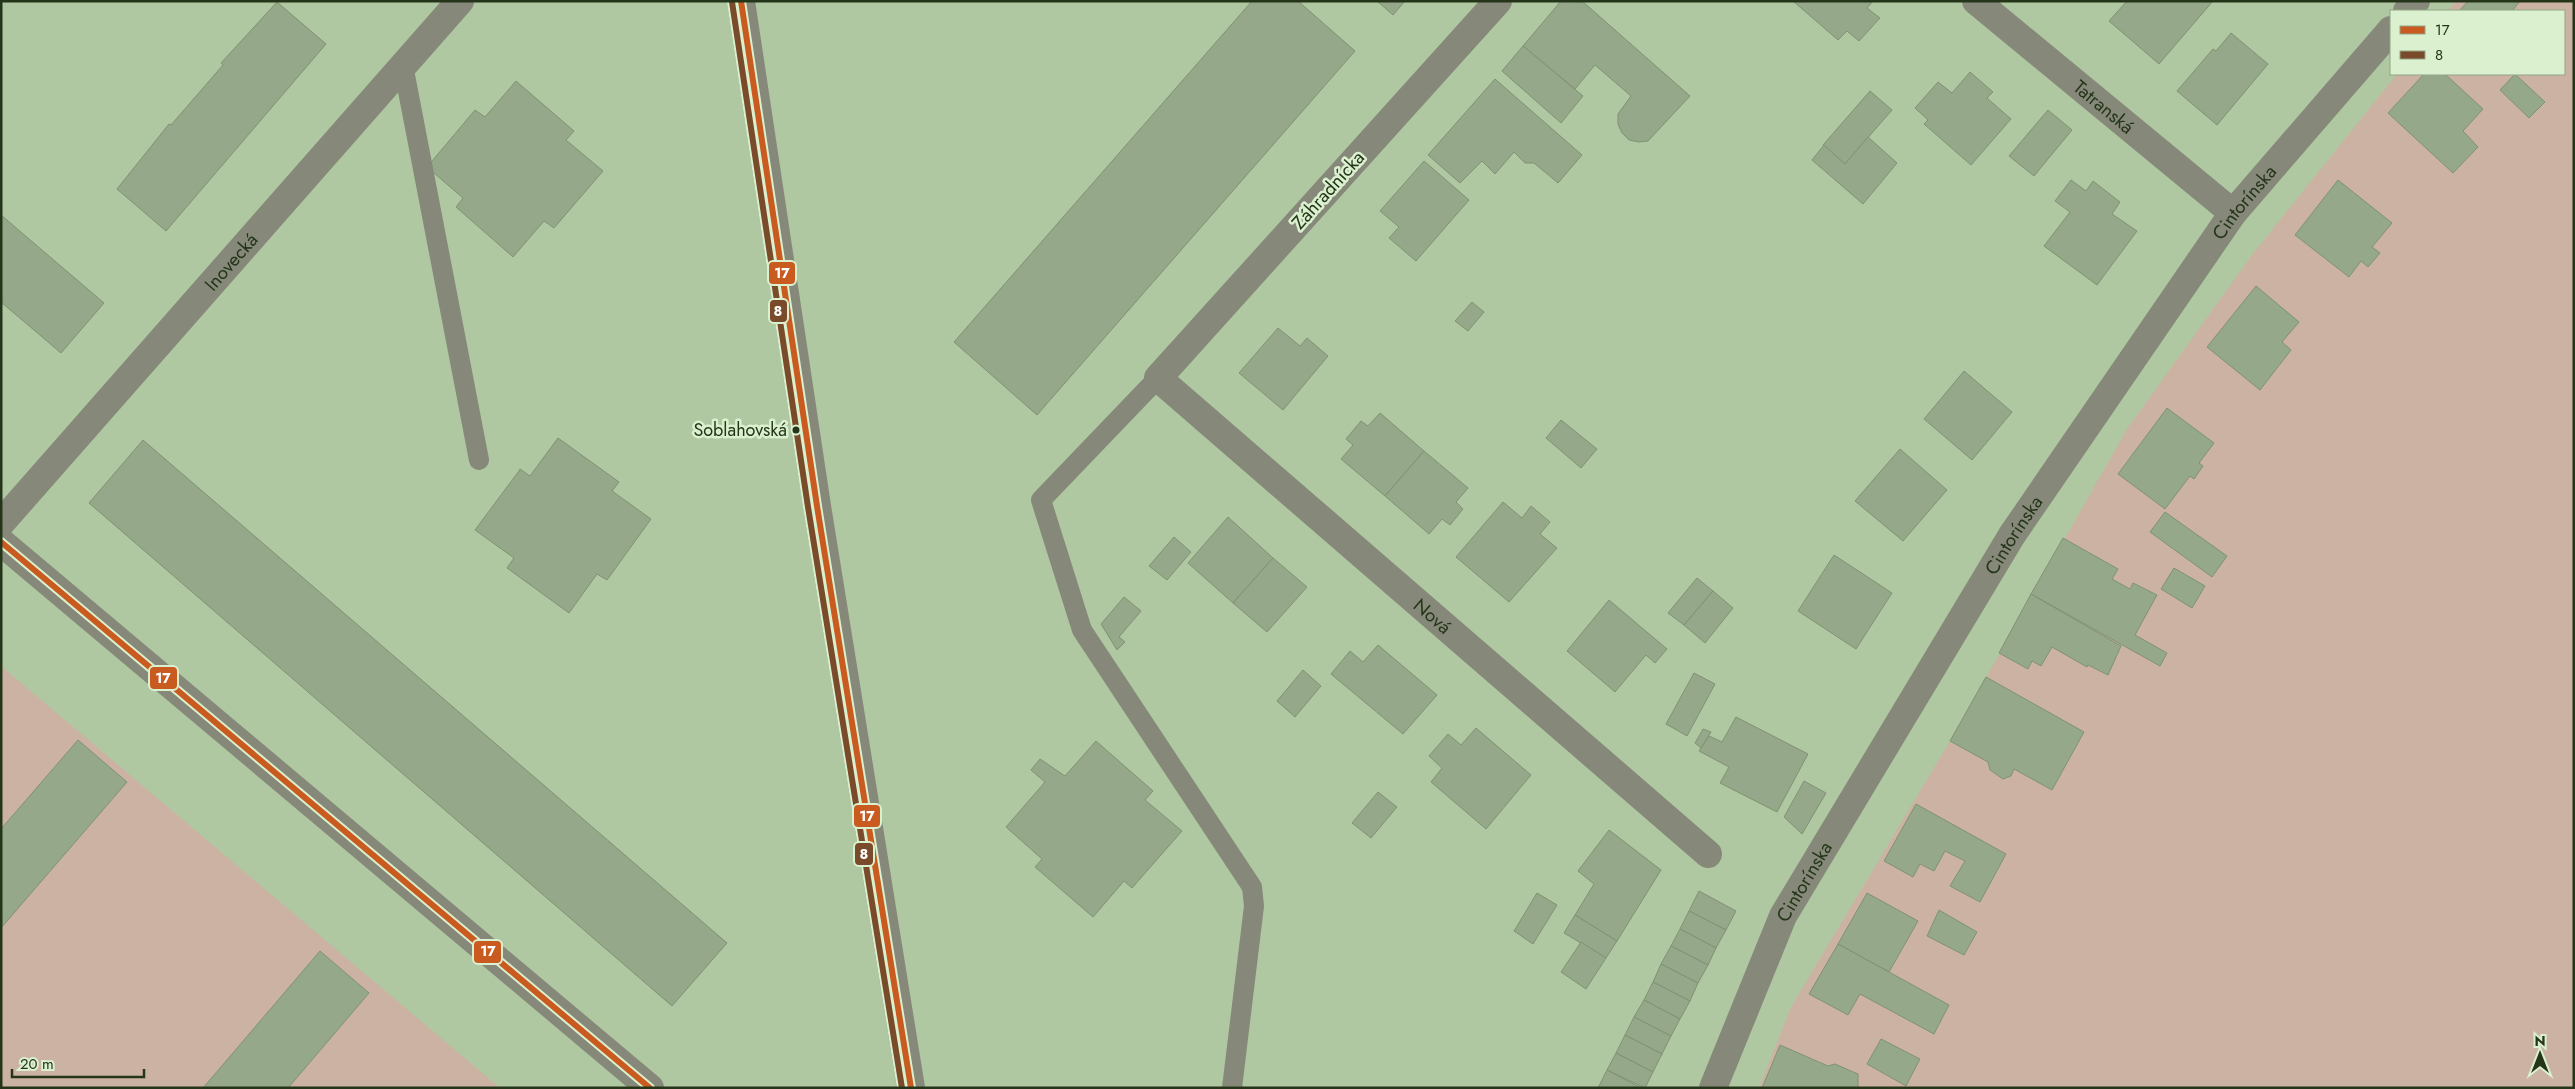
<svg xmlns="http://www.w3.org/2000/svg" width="2575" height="1089" font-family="Jost,sans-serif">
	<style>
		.green { fill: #ccb2a3 }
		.building { fill: #95a889; stroke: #7f9274 }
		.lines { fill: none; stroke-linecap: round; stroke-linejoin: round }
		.service { stroke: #868979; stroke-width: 20 }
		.minor { stroke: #868979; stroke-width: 28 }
		.bus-1-casing { stroke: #daf0ce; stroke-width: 10 }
		.bus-2-casing { stroke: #daf0ce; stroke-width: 10 }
		.bus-1 { stroke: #c95b20; stroke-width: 6 }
		.bus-2 { stroke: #7a4b2a; stroke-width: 6 }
		.bus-dot { fill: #243519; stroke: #daf0ce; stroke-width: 2 }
		.labels { text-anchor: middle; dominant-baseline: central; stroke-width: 5; stroke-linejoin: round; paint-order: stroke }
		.bus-label { font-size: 18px; fill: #243519; stroke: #daf0ce; text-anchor: end }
		.street-label { font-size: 19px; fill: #243519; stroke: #daf0ce }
		.line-badge { stroke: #daf0ce; stroke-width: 2 }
		.badge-label { font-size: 14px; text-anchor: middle; font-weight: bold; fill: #fff }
	</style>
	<rect width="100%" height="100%" fill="#afc8a1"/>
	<g class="green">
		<polygon points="2456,1 2574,1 2574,1088 1759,1088 1791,1007 1950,741 2127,429 2252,255 2397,74 2564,74 2564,11 2447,11"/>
		<polygon points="1,666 500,1088 1,1088"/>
	</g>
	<g class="building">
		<polygon points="1252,1 1298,1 1355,51 1037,415 954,342"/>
		<polygon points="1377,1 1405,1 1393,15"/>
		<polygon points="1561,1 1582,1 1690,96 1648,141 1639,142 1629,140 1622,133 1618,124 1618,114 1631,96 1595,65 1575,89 1523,46"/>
		<polygon points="1793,1 1873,1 1867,8 1880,18 1859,41 1847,31 1838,40"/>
		<polygon points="2127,1 2213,1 2159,64 2109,21"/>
		<polygon points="2468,1 2520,1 2513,10 2515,11 2459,11"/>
		<polygon points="277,2 326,44 166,231 117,189 169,124 171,125 223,65 221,63"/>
		<polygon points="2231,33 2268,64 2217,125 2177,91 2213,49 2216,51"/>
		<polygon points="1523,46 1583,96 1561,123 1502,71"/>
		<polygon points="1970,72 1993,92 1987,98 2011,119 1971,165 1924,124 1928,120 1915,108 1938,82 1952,93"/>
		<polygon points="2424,74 2445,74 2483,109 2463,131 2478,147 2453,173 2388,113"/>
		<polygon points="2515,74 2545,102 2529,118 2500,90"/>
		<polygon points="1495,79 1582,155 1558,183 1534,163 1525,163 1514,152 1495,174 1482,161 1460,183 1428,155"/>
		<polygon points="516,81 574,131 566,140 603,171 554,228 544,221 513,257 456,207 463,198 427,167 475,110 485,117"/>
		<polygon points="1870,91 1892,110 1845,164 1823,145"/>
		<polygon points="2048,110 2072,130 2034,176 2009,156"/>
		<polygon points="1868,137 1897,163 1863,204 1812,160 1824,145 1845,164"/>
		<polygon points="1424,161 1469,200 1416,261 1389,238 1399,227 1380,211"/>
		<polygon points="2071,180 2086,191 2093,181 2120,202 2112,214 2137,231 2097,285 2044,246 2070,212 2055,201"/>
		<polygon points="2338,180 2392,223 2372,247 2380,253 2368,267 2361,261 2349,277 2295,235"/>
		<polygon points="1,215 104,303 61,353 1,302"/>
		<polygon points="2256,286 2299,322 2282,342 2291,350 2260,390 2207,347"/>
		<polygon points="1472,302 1484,312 1468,331 1455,321"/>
		<polygon points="1278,328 1300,346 1307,338 1328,356 1283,410 1239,373"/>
		<polygon points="1964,371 2012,412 1972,460 1924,419"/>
		<polygon points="2167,408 2214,443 2199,463 2203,466 2194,479 2190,476 2165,509 2118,474"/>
		<polygon points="1380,413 1424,451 1385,496 1341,459 1353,445 1346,439 1361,421 1368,426"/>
		<polygon points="1561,420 1597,449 1581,468 1546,438"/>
		<polygon points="558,438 619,482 612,491 651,519 607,580 597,574 569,613 507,568 514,558 475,530 519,471 520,469 530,476"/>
		<polygon points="143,440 727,943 672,1006 89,503"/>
		<polygon points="1900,449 1947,490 1903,541 1855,501"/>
		<polygon points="1424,451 1468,488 1456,502 1463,509 1450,525 1442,519 1429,534 1385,496"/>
		<polygon points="1503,502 1522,518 1531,506 1550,522 1540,534 1557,548 1509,602 1456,557"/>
		<polygon points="2165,512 2227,556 2212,577 2150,532"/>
		<polygon points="1228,517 1273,558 1233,603 1188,563"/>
		<polygon points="1174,537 1191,552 1167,580 1149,566"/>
		<polygon points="2063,538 2118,569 2112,579 2130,589 2133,583 2157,595 2135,635 2167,653 2160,666 2031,594"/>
		<polygon points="1834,555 1892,593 1856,649 1798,611"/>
		<polygon points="1273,558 1307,587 1267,632 1233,603"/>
		<polygon points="2174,568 2205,586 2192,608 2161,589"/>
		<polygon points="1697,578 1713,591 1684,625 1668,613"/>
		<polygon points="1713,591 1733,608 1705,643 1684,625"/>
		<polygon points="2031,594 2121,646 2108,675 2088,665 2087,667 2052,647 2041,666 2032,661 2028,669 1999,653"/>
		<polygon points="1124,597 1141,611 1119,637 1125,642 1117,650 1101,624"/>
		<polygon points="1609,600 1667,649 1655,663 1646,655 1615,692 1567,651"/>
		<polygon points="1378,645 1437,695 1403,734 1331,674 1350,651 1363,662"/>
		<polygon points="1303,670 1321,686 1295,717 1277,701"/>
		<polygon points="1694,673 1715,684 1687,736 1666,724"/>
		<polygon points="1986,677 2084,732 2052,790 2014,769 2011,776 2003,779 1990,770 1988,762 1950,741"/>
		<polygon points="1736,717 1808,754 1777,812 1720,783 1729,767 1699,751 1709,736 1722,742"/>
		<polygon points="1476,728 1531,775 1486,829 1431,782 1442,768 1429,756 1448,734 1461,745"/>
		<polygon points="1703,729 1711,732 1701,748 1695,743"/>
		<polygon points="78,740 127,782 1,928 1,829"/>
		<polygon points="1096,741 1153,791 1145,800 1182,831 1132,888 1124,881 1093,917 1035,867 1042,859 1006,827 1045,782 1031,770 1040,759 1065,776"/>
		<polygon points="1804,781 1826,793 1802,834 1784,817"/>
		<polygon points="1378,792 1397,807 1371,838 1352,823"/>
		<polygon points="1916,804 2006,854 1980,902 1950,886 1965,861 1945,851 1934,871 1920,864 1913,877 1884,861"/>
		<polygon points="1609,830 1661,870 1617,941 1575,915 1594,884 1578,871"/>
		<polygon points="1699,891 1736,911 1726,930 1689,911"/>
		<polygon points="1537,893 1557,905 1533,944 1514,931"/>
		<polygon points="1867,893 1918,921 1889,972 1838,944"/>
		<polygon points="1939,910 1977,932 1964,955 1927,936"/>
		<polygon points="1689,911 1726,930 1716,948 1680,929"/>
		<polygon points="1575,915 1617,941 1606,958 1564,933"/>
		<polygon points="1680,929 1716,948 1708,965 1671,946"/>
		<polygon points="1581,942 1606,958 1586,989 1561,972"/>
		<polygon points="1838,944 1949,1005 1934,1034 1860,994 1848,1015 1809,994"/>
		<polygon points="1671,946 1708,965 1698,983 1661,964"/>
		<polygon points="320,951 369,993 288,1088 203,1088"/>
		<polygon points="1661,964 1698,983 1690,1001 1653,982"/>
		<polygon points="1653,982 1690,1001 1680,1019 1644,1000"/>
		<polygon points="1644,1000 1680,1019 1671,1036 1634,1017"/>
		<polygon points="1634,1017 1671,1036 1662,1054 1625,1035"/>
		<polygon points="1625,1035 1662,1054 1653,1072 1616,1053"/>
		<polygon points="1881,1039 1920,1059 1906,1086 1867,1064"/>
		<polygon points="1780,1045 1828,1066 1835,1064 1858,1074 1858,1088 1762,1088"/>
		<polygon points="1616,1053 1653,1072 1645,1088 1607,1070"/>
		<polygon points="1607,1070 1641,1088 1598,1088"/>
	</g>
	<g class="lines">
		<g class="service">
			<polyline points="403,65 479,460"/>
			<polyline points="1158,378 1041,500 1082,630 1252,887 1254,906 1232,1088"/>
		</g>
		<g class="minor">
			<polyline points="741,1 817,506 911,1088"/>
			<path id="s1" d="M 1498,1 L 1158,378 L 1708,854"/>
			<path id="s2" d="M 1976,1 L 2233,213"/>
			<polyline points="2407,11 2416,1"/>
			<path id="s3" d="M 1,523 L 460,1"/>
			<polyline points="1,542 650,1088"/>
			<path id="s4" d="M 1713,1088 L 1783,916 L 2012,535 L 2233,213 L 2391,30"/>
		</g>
		<g class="bus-1-casing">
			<g id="bus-1">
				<polyline points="741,1 817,506 911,1088"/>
				<polyline points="1,542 650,1088"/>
			</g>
		</g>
		<g class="bus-2-casing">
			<polyline id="bus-2" points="732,2 808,507 902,1088"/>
		</g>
		<use href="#bus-1" class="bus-1"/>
		<use href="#bus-2" class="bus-2"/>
	</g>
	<circle class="bus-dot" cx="796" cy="430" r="4.5"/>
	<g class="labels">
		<g class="bus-label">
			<text x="787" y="430">Soblahovská</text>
		</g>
		<g class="street-label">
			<text stroke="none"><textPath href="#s2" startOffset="166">Tatranská</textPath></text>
			<text transform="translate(1328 190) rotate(-48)">Záhradnícka</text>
			<text stroke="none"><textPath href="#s4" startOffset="1036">Cintorínska</textPath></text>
			<text stroke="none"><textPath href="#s3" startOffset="348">Inovecká</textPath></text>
			<text stroke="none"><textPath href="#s4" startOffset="631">Cintorínska</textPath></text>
			<text stroke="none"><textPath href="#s1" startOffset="871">Nová</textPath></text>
			<text stroke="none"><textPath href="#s4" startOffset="226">Cintorínska</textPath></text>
		</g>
	</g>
	<g class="line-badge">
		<rect x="768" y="261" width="28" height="24" rx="5" fill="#c95b20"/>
		<rect x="769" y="299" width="19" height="24" rx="5" fill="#7a4b2a"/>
		<rect x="149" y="666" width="29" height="24" rx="5" fill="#c95b20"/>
		<rect x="853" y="804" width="28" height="24" rx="5" fill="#c95b20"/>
		<rect x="854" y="842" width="20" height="24" rx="5" fill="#7a4b2a"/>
		<rect x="473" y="940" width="29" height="24" rx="5" fill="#c95b20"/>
	</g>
	<g class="badge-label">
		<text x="782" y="278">17</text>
		<text x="778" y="316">8</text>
		<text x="163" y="683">17</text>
		<text x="867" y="821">17</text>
		<text x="864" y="859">8</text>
		<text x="488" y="956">17</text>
	</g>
	<rect width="2575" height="1089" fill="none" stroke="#243519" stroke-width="5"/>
	<rect x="2390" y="10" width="175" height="65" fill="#daf0ce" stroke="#91a586"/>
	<rect x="2400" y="26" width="25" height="8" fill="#c95b20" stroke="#91a586"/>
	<text x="2435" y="35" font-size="15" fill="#243519">17</text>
	<rect x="2400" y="51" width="25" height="8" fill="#7a4b2a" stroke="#91a586"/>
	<text x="2435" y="60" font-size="15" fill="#243519">8</text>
	<g transform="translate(2540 1054)" stroke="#daf0ce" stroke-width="4" paint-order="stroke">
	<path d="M0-4L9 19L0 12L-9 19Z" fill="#243519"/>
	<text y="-8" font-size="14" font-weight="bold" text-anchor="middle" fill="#243519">N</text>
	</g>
	<path d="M12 1069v8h132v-8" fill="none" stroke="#243519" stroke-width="2.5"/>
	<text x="20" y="1069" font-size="15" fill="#243519" stroke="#daf0ce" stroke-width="4" paint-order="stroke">20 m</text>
</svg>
